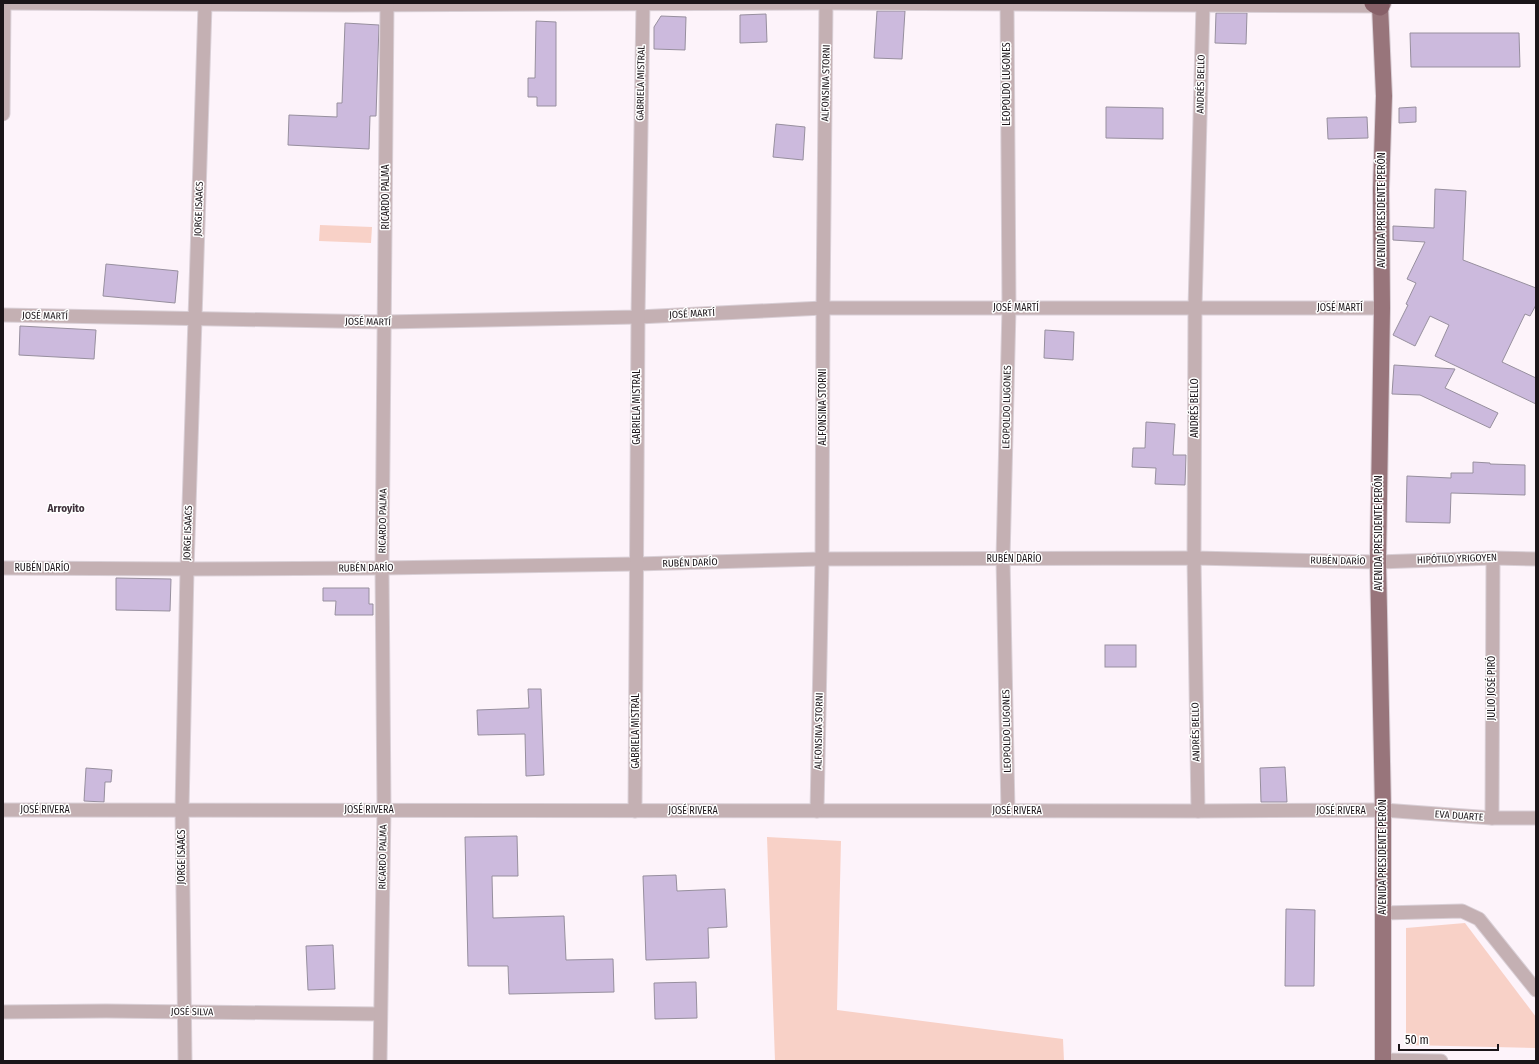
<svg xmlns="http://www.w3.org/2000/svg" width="1539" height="1064" font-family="'Fira Sans Condensed',sans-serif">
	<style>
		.green { fill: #f8d1c7 }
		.building { fill: #ccbadd; stroke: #978f9e }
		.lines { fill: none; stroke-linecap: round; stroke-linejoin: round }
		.minor-casing { stroke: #d9cfd6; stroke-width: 15 }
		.major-casing { stroke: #d9cfd6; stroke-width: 18 }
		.highway-casing { stroke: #d9cfd6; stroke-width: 21 }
		.minor { stroke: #c4b0b3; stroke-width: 13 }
		.major { stroke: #98757b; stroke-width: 16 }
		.highway { stroke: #876068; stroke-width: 19 }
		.labels { text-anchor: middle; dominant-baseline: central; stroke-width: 3; stroke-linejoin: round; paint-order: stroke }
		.street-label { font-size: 10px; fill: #1b1519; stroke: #fff }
		.neighbourhood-label { font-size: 11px; font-weight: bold; fill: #3f313b; stroke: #fff }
	</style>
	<rect width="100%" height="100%" fill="#fdf3fa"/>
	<g class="green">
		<polygon points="320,225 372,227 371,243 319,241"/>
		<polygon points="767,837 841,841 837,1010 1063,1039 1064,1061 775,1061"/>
		<polygon points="1465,923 1536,1017 1536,1048 1406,1045 1406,928"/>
	</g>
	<g class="building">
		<polygon points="877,11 905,11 902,59 874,58"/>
		<polygon points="1216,13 1247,13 1246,44 1215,43"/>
		<polygon points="766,14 767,42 740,43 740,15"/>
		<polygon points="661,16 686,17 685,50 654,49 654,27"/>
		<polygon points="536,21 556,22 556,106 537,106 537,97 528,97 528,78 535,78"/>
		<polygon points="345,23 379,25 376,116 370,116 369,149 288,145 289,115 337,117 337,103 342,103"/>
		<polygon points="1410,33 1519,33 1520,67 1411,67"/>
		<polygon points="1106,107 1163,108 1163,139 1106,138"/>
		<polygon points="1416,107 1416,122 1399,123 1399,108"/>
		<polygon points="1367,117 1368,138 1328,139 1327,118"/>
		<polygon points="776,124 805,127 803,160 773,157"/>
		<polygon points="1435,189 1466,191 1463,260 1536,288 1536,305 1530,316 1525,314 1502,362 1536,378 1536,404 1435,356 1449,325 1430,316 1415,346 1393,335 1408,305 1406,304 1416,283 1407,279 1425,242 1393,240 1393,226 1434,228"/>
		<polygon points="106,264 178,271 175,303 103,296"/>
		<polygon points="20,326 96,330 94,359 19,355"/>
		<polygon points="1045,330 1074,332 1073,360 1044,358"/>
		<polygon points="1394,365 1455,369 1445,388 1498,413 1490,428 1420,395 1392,394"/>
		<polygon points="1146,422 1175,424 1173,455 1186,455 1185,485 1155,484 1156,468 1132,467 1133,448 1145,448"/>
		<polygon points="1473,462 1490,463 1490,464 1525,465 1525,495 1451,493 1450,523 1406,522 1407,476 1451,478 1451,473 1473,473"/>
		<polygon points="116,578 171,579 170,611 116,610"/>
		<polygon points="323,588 369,588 369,604 373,604 373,615 335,615 336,601 323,601"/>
		<rect x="1105" y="645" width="31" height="22"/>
		<polygon points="528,689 541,689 544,775 526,776 525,734 478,735 477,710 529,708"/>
		<polygon points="1285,767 1287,802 1261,802 1260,768"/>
		<polygon points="86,768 112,770 111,782 105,782 104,802 84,801"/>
		<polygon points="517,836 518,876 492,876 493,918 564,916 566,960 613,959 614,992 509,994 508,966 468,966 465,837"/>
		<polygon points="676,875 677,891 725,889 727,927 708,928 709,958 646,960 643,876"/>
		<polygon points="1286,909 1315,910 1314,986 1285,986"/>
		<polygon points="333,945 335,989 308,990 306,946"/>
		<polygon points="696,982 697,1018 655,1019 654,983"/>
	</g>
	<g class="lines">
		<g class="minor-casing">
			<g id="minor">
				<polyline points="3,3 346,5 826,3 1380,6"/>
				<polyline points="1007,4 1009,308 1003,559 1008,811"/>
				<polyline points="3,114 4,3"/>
				<polyline points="3,315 385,322 638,317 823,308 1382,308"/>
				<polyline points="3,568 187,569 382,568 636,564 822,559 1194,558 1378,562 1493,558 1536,559"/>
				<polyline points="3,810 1198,811 1383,810 1492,818 1536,818"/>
				<polyline points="635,811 638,317 643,3"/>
				<polyline points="817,811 822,559 823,308 826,3"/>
				<polyline points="1198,811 1194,558 1195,308 1203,4"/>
				<polyline points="1492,818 1493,558"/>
				<polyline points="1383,913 1462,911 1479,919 1536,990"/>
				<polyline points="3,1012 106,1011 380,1014"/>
				<polyline points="1383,1060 1441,1061"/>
				<polyline points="185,1061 182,810 187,569 205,5"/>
				<polyline points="380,1061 384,809 382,568 387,5"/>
			</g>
		</g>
		<g class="major-casing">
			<polyline id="major" points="1383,1061 1383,810 1378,562 1382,308 1381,189 1384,96 1380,6 1383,3"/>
		</g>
		<g class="highway-casing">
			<polyline id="highway" points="1374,3 1380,6"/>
		</g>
		<use href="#minor" class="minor"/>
		<use href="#major" class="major"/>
		<use href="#highway" class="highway"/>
	</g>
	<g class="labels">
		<g class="street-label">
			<text transform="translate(641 83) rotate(-89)">GABRIELA MISTRAL</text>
			<text transform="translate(826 83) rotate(-89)">ALFONSINA STORNI</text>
			<text transform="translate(1007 84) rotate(-90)">LEOPOLDO LUGONES</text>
			<text transform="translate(1201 84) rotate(-89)">ANDRÉS BELLO</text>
			<text transform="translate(386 197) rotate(-90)">RICARDO PALMA</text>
			<text transform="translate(199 209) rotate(-88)">JORGE ISAACS</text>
			<text transform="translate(1382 210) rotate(-90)">AVENIDA PRESIDENTE PERÓN</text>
			<text x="1016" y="308">JOSÉ MARTÍ</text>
			<text x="1340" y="308">JOSÉ MARTÍ</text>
			<text transform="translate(692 314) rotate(-3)">JOSÉ MARTÍ</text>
			<text transform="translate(45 316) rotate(1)">JOSÉ MARTÍ</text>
			<text transform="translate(368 322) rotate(1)">JOSÉ MARTÍ</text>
			<text transform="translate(637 407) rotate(-90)">GABRIELA MISTRAL</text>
			<text transform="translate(823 407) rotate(-90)">ALFONSINA STORNI</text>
			<text transform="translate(1007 407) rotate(-89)">LEOPOLDO LUGONES</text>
			<text transform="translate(1195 408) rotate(-90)">ANDRÉS BELLO</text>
			<text transform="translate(383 521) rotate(-89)">RICARDO PALMA</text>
			<text transform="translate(188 533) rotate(-88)">JORGE ISAACS</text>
			<text transform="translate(1379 533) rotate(-90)">AVENIDA PRESIDENTE PERÓN</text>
			<text x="1014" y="559">RUBÉN DARÍO</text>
			<text transform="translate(1457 559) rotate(-2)">HIPÓTILO YRIGOYEN</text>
			<text transform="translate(1338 561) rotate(1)">RUBÉN DARÍO</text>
			<text transform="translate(690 563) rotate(-2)">RUBÉN DARÍO</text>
			<text x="42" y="568">RUBÉN DARÍO</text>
			<text transform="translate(366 568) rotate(-1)">RUBÉN DARÍO</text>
			<text transform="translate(1492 688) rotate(-90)">JULIO JOSÉ PIRÓ</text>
			<text transform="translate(636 731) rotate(-90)">GABRIELA MISTRAL</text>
			<text transform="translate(819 731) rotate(-89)">ALFONSINA STORNI</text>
			<text transform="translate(1007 731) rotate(-91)">LEOPOLDO LUGONES</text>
			<text transform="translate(1196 732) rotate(-91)">ANDRÉS BELLO</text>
			<text x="45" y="810">JOSÉ RIVERA</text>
			<text x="369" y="810">JOSÉ RIVERA</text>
			<text x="693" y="811">JOSÉ RIVERA</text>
			<text x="1017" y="811">JOSÉ RIVERA</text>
			<text x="1341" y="811">JOSÉ RIVERA</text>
			<text transform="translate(1459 816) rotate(4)">EVA DUARTE</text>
			<text transform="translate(182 857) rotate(-90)">JORGE ISAACS</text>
			<text transform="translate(383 857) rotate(-89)">RICARDO PALMA</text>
			<text transform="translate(1383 857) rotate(-90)">AVENIDA PRESIDENTE PERÓN</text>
			<text transform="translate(192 1012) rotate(1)">JOSÉ SILVA</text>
		</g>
		<g class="neighbourhood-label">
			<text x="66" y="508">Arroyito</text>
		</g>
	</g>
	<rect width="1539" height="1064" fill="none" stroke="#1b1519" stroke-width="8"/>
	<path d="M1399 1044v6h99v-6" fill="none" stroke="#1b1519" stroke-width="2"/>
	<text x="1405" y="1044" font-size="12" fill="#1b1519" stroke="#ffffff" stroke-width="3" paint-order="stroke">50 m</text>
</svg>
